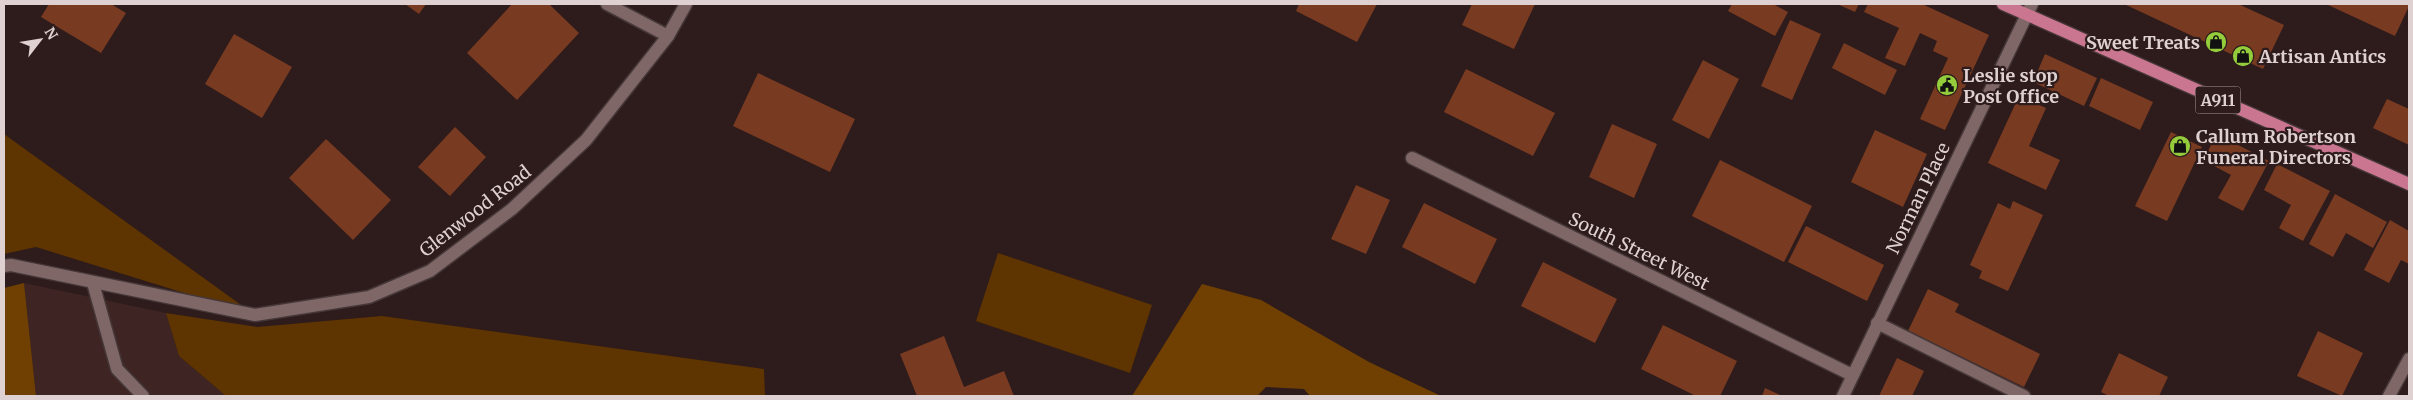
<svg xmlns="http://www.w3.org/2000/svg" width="2413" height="400" font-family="Merriweather,serif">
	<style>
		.built { fill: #3e2524 }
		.green { fill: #5e3400 }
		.forest { fill: #6f4002 }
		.building { fill: #783b21 }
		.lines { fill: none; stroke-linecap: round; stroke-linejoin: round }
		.service-casing { stroke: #453637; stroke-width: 15 }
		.minor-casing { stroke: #453637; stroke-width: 15 }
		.tertiary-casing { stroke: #453637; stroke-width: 15 }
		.primary-casing { stroke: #453637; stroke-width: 15 }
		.service { stroke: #7e6766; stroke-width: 12 }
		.minor { stroke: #7e6766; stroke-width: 12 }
		.tertiary { stroke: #7e6766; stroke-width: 12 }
		.primary { stroke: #cb7691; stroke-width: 12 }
		.labels { text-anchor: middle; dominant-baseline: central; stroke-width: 4.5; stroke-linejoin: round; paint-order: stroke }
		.shield { fill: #2e1b1b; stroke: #aa9a9a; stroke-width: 1 }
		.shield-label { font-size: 16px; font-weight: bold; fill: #dfd1d1 }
		.poi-label { font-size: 18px; font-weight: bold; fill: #dfd1d1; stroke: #2e1b1b; text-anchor: start }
		.street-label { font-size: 18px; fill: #dfd1d1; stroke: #2e1b1b }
	</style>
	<rect width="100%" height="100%" fill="#2e1b1b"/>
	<polygon class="built" points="24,283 166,313 179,356 226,396 36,396"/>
	<g class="green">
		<polygon points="4,134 255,315 36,247 4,254"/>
		<polygon points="998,253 1152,305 1130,373 976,321"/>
		<polygon points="166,313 257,327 382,316 764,369 765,396 226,396 179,356"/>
	</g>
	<g class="forest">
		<polygon points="24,283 36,396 4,396 4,288"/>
		<polygon points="1202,284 1261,300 1369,362 1441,396 1310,396 1304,389 1266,387 1257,396 1132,396"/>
	</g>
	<g class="building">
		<polygon points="49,4 111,4 126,13 101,53 41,17"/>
		<polygon points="405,4 426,4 419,14"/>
		<polygon points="512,4 549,4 579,33 517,100 467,53"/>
		<polygon points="1299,4 1377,4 1357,42 1296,11"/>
		<polygon points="1472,4 1535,4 1514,49 1462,25"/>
		<polygon points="1732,4 1773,4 1788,12 1775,36 1728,11"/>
		<polygon points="1837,4 1859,4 1855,12"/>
		<polygon points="1868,4 1922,4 1989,35 1945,130 1920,119 1948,58 1933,51 1937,41 1920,33 1905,66 1885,58 1899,28 1864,12"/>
		<polygon points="2124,4 2238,4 2284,25 2263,69"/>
		<polygon points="2326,4 2409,4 2409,6 2395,36"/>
		<polygon points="1790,20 1821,34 1792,100 1761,86"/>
		<polygon points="234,34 292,67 262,118 205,84"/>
		<polygon points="1844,43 1897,70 1885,95 1832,68"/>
		<polygon points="2045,54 2097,78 2084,106 2033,82"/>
		<polygon points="1703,60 1739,79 1709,139 1672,120"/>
		<polygon points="1466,69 1555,113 1533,156 1444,112"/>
		<polygon points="758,73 855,119 830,172 733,126"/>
		<polygon points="2101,78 2153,102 2140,130 2089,106"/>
		<polygon points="2019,96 2046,108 2029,146 2060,160 2046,190 1988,163"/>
		<polygon points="2387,99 2409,109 2409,145 2373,128"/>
		<polygon points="1612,124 1657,144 1634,198 1589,177"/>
		<polygon points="455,127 486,157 450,196 418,167"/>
		<polygon points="1875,130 1927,154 1903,207 1851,182"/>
		<polygon points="2171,132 2202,147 2167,221 2135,206"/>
		<polygon points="2217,134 2269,161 2243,211 2218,198 2231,175 2203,160"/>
		<polygon points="326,139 391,200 353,240 289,178"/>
		<polygon points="1720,160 1812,206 1784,262 1692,216"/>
		<polygon points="2277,164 2330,191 2303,241 2279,228 2291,205 2264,190"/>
		<polygon points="1356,185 1390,200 1366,254 1331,239"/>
		<polygon points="2335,194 2387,222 2373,248 2346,233 2333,257 2309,244"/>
		<polygon points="2013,201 2043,215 2008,291 1979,278 1982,271 1970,265 1998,203 2010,209"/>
		<polygon points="1424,203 1497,239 1475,284 1402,247"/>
		<polygon points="2390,220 2409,231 2409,264 2401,260 2389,283 2364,270"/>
		<polygon points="1806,226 1884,265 1867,301 1788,262"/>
		<polygon points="1543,262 1617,299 1595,343 1521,306"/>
		<polygon points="1928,289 1959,304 1955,312 2040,354 2024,387 1908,331"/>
		<polygon points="1663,325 1737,361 1720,396 1696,396 1641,369"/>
		<polygon points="2318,331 2363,353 2342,396 2297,376"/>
		<polygon points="944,336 964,387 1004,371 1014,396 917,396 900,354"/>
		<polygon points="2119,353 2168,377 2159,396 2109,396 2101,392"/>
		<polygon points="1897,358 1924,371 1912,396 1879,396"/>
		<polygon points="1765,388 1782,396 1762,396"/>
	</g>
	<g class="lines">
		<g class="service-casing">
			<g id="service">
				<polyline points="93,283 117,369 143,396"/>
				<polyline points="2389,396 2409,359"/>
			</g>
		</g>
		<g class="minor-casing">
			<g id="minor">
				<polyline points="607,4 668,36"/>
				<polyline points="1412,158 1852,375"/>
				<polyline points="1877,323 2024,396"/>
				<polyline points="1843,396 2032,4"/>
			</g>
		</g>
		<g class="tertiary-casing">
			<polyline id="tertiary" points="4,266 11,265 255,315 369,297 430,271 512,209 586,140 668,36 686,4"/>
		</g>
		<g class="primary-casing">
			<polyline id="primary" points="2003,4 2409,184"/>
		</g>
		<use href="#service" class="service"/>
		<use href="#minor" class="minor"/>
		<use href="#tertiary" class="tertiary"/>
		<use href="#primary" class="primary"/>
	</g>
	<defs>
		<g id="shop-disc" transform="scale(1.125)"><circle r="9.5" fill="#94cc3c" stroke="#2e1b1b"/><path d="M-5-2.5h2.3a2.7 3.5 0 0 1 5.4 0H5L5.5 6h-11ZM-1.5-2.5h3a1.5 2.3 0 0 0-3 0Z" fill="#111"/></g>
		<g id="civic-disc" transform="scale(1.125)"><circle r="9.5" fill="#94cc3c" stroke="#2e1b1b"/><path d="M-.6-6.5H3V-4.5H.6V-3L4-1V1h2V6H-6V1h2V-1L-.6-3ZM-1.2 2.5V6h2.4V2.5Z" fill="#111"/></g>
	</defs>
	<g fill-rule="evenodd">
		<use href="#shop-disc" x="2216" y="42"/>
		<use href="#shop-disc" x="2243" y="56"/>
		<use href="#civic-disc" x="1947" y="85"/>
		<use href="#shop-disc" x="2180" y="146"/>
	</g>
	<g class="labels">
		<rect class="shield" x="2195.5" y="86.5" width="45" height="27" rx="4"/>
		<g class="shield-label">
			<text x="2218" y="100">A911</text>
		</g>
		<g class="poi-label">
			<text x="2200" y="42" text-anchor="end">Sweet Treats</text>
			<text x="2259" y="56">Artisan Antics</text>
			<text x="1963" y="75">Leslie stop<tspan x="1963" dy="21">Post Office</tspan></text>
			<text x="2196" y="136">Callum Robertson<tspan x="2196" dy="21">Funeral Directors</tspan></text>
		</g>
		<g class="street-label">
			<text transform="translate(1918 198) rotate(-64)">Norman Place</text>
			<text transform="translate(475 211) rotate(-38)">Glenwood Road</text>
			<text transform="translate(1639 251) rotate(26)">South Street West</text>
		</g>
	</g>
	<rect width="2413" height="400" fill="none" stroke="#dfd1d1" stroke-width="10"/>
	<g transform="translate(40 40) rotate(59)" stroke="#2e1b1b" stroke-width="4" paint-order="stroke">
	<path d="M0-4L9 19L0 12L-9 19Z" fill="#dfd1d1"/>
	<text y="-8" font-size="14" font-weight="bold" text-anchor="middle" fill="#dfd1d1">N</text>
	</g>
</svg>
